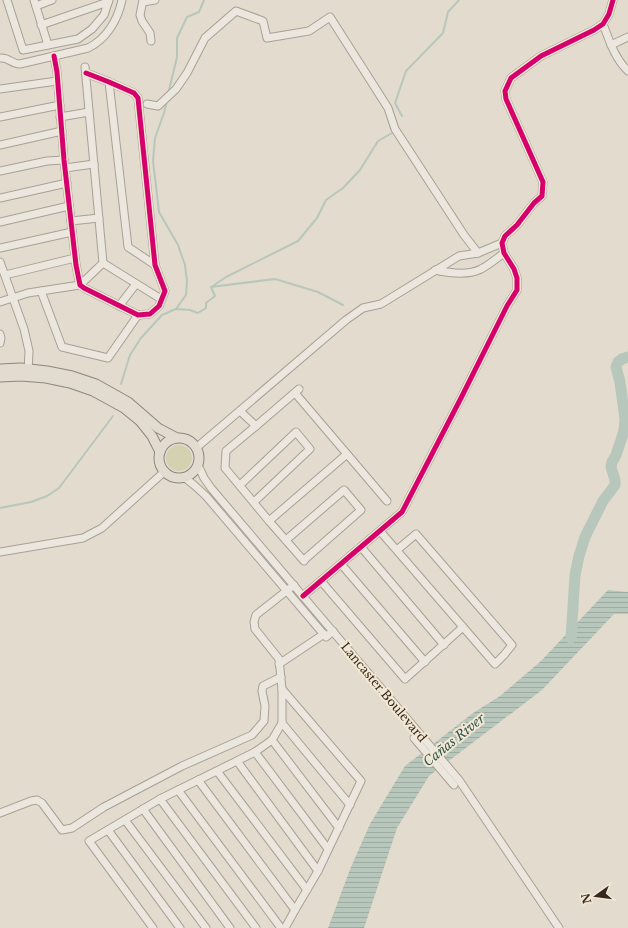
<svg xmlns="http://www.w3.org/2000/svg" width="628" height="928" font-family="'Libre Baskerville',serif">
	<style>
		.green { fill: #d4d1b0 }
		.water { fill: url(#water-rules) }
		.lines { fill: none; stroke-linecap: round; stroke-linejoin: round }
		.stream { stroke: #b8c7bc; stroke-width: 2 }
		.river { stroke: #b8c7bc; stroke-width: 11 }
		.minor-casing { stroke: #a8a096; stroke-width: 9 }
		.major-casing { stroke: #8d867d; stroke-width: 11 }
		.minor { stroke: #ebe6de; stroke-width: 7 }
		.major { stroke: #e2dbd0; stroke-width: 9 }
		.cycleway-casing { stroke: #f3e8d3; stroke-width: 8 }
		.cycleway { stroke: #d6006c; stroke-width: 5 }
		.labels { text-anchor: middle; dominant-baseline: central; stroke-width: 4; stroke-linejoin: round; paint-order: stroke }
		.street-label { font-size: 12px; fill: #36281e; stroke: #f3e8d3 }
		.water-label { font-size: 13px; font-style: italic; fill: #2e5550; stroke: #f3e8d3 }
	</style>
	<defs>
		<pattern id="water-rules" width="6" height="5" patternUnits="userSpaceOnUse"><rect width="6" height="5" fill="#b8c7bc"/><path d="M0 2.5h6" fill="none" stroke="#9faba1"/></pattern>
	</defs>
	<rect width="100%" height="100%" fill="#e3dbcd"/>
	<circle class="green" cx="179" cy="458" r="13"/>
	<polygon class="water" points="608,590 628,592 628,614 614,614 542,690 429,776 397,828 364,928 328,928 351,867 370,824 405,766 473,713 500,696 541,661"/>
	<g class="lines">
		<g class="stream">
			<polyline points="169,90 177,57 177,38 187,17 199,12 204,0"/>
			<polyline points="166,105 164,113 155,138 153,161 159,212 178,245 185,265 187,281 186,295 176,309"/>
			<polyline points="402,116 395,103 406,71 443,33 448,12 459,0"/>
			<polyline points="213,286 226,277 298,241 317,218 326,200 343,188 360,170 378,141 392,133"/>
			<polyline points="121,384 130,355 141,338 162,315 176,309 190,310 198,313 206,308 206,303 215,296 211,287 275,279 318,292 343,305"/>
			<polyline points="0,508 31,502 47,496 59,488 113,416"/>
		</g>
		<polyline class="river" points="571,638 575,575 579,556 585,537 603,501 615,485 615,480 611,467 612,462 616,455 624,431 625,419 620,382 616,367 618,362 622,359 628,357"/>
		<g class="minor-casing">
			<g id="minor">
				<polyline points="7,0 23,50 78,39 92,29 104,15 109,0"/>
				<polyline points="34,0 48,45"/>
				<polyline points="143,0 140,15 142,21 150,33 151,41"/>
				<polyline points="143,2 155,0"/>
				<polyline points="36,6 52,0"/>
				<path d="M 603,24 C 609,40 615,59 628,71"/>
				<polyline points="41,25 108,2"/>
				<polyline points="611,45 628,37"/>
				<polyline points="54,56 57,72 64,160 76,265 80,285 84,288 138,315 150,314 159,306 165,291 155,265 138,98 134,93 109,82 86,73"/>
				<path d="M 0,58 C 9,57 11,64 20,64 L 88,48 C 107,39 118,19 122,0"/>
				<polyline points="85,67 103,263 161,299"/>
				<polyline points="109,82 128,247 155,265"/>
				<polyline points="0,89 57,81"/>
				<polyline points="147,104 158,106 176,89 187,73 205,38 236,11 263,21 267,38 309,31 330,17 388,108 395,129 464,235 478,253"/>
				<polyline points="0,117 60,105"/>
				<polyline points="60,117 89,112"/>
				<polyline points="0,145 62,131"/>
				<polyline points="65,168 94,164"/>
				<polyline points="0,171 47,161 64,160"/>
				<polyline points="0,198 67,183"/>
				<polyline points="71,221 99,218"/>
				<polyline points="0,222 69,206"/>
				<polyline points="0,248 72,232"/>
				<polyline points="0,262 24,329 29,351 28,372"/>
				<path d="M 435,270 C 449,273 468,276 481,269 C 489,265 497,258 504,253"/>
				<polyline points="5,275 75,258"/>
				<polyline points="41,291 62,347 108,358 138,315"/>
				<polyline points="0,302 28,293 80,285 103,263"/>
				<polyline points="119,306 136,284"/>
				<polyline points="0,334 1,338 0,343"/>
				<polyline points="299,389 256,426 226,451 225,468 269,521 304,561"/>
				<polyline points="295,393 387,501"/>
				<polyline points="240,411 256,426"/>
				<polyline points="196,448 346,320 363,308 381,304 459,256 478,253 502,243"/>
				<polyline points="198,465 204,478 211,488 459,780 559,928"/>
				<polyline points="184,477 194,485 206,496 326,637 333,631"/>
				<polyline points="240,485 296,432 310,449 254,502"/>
				<polyline points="269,521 347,454"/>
				<polyline points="380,531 495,664 504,655 512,645 416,534 397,550"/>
				<polyline points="286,540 344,490 361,510 304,560"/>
				<polyline points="361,547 444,645"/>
				<polyline points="0,552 83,538 102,528 165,471"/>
				<polyline points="341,564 425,662"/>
				<polyline points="321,581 405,679 463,627"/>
				<polyline points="303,596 402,512 461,398 507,306 517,290 517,278 514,269 504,253 502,243 505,236 517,225 534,203 542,196 543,182 506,99 505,91 511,78 541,56 594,30 603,24 609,14 613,0"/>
				<polyline points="279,664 324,634"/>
				<polyline points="282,689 361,781 318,871 295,910 285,928"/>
				<polyline points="282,723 350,805"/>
				<polyline points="414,738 454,785"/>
				<polyline points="272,740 339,828"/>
				<polyline points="255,752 328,849"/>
				<polyline points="237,761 318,871"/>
				<polyline points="217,771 307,890"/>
				<polyline points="198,780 295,910"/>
				<polyline points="178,790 281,928"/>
				<polyline points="160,799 256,928"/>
				<polyline points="143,809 230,928"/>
				<polyline points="0,813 31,801 37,800 42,803 62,830 72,828 104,807 182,766 252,735 264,721 265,706 262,691 263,686 281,677"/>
				<polyline points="125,820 206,928"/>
				<polyline points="108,830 180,928"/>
				<polyline points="153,928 89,841 160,799 255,752 272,740 282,723 282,689 279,659 255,629 254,622 256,615 294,585"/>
			</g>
		</g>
		<g class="major-casing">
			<g id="major">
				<polyline points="0,369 21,368 47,371 72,376 96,384 128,402 158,428 177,438"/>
				<polyline points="0,377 21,376 46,378 70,383 93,391 124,408 140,421 152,436 160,452"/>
				<circle cx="179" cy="458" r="20"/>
			</g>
		</g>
		<use href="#minor" class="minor"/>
		<use href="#major" class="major"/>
		<g class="cycleway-casing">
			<g id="cycleway">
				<polyline points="54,56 57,72 64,160 76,265 80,285 84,288 138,315 150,314 159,306 165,291 155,265 138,98 134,93 109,82 86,73"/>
				<polyline points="303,596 402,512 461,398 507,306 517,290 517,278 514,269 504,253 502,243 505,236 517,225 534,203 542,196 543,182 506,99 505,91 511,78 541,56 594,30 603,24 609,14 613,0"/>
			</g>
		</g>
		<use href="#cycleway" class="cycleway"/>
	</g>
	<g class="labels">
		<g class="street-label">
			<text transform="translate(384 692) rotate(50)">Lancaster Boulevard</text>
		</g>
		<g class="water-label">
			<text transform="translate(454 740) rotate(-39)">Cañas River</text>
		</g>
	</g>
	<g transform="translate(596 896) rotate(256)" stroke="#f3e8d3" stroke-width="3" paint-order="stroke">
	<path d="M0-3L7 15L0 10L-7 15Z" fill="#36281e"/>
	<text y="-6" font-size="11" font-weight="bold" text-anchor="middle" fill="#36281e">N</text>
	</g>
</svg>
